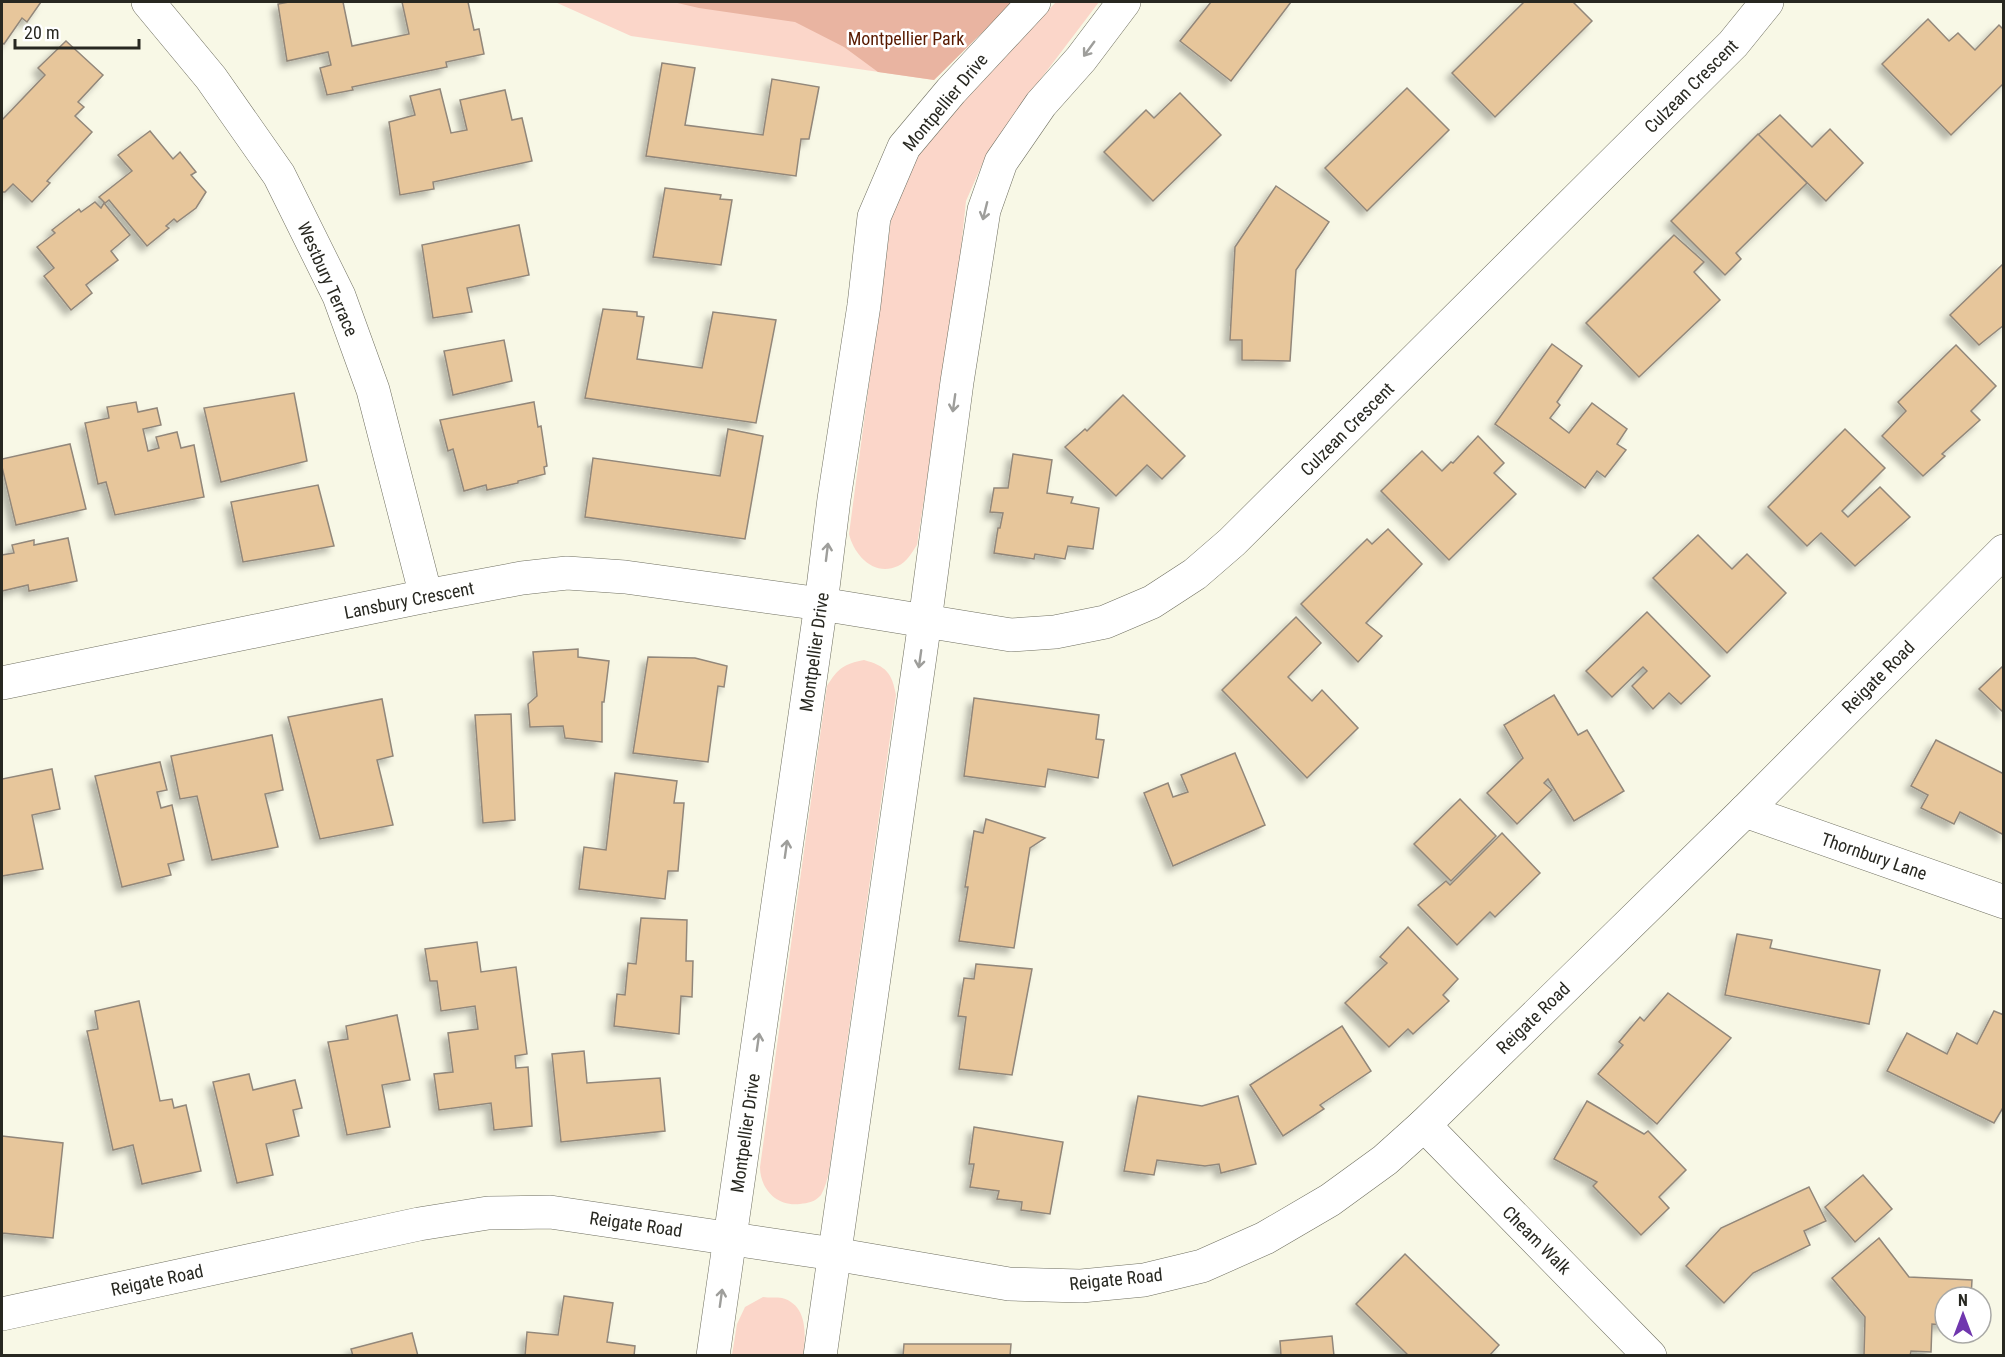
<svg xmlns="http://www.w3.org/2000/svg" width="2005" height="1357" font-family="'Roboto Condensed',sans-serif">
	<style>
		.green { fill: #fbd6c9 }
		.forest { fill: #e9b4a1 }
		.building { fill: #e7c69b; stroke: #92877a; stroke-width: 1.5; filter: url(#shadow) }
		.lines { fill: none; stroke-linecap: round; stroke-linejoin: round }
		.minor-casing { stroke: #6f6f60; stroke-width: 34 }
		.minor { stroke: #fff; stroke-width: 33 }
		.oneway { stroke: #9e9e9b }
		.labels { text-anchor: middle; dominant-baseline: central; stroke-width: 5; stroke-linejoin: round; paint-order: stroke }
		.park-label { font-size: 18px; fill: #581a00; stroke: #fff }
		.street-label { font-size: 18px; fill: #282821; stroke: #fff }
	</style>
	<defs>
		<filter id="shadow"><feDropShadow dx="-5.5" dy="5.5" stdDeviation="3" flood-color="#0004"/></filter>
	</defs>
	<rect width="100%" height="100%" fill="#f8f8e6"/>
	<g class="green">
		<polygon points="555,2 1013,2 934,80 631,36"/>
		<path d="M 1056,2 L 1099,2 L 1011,118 L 984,160 L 966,201 L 959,267 L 917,545 C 912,552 907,562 898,566 C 874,577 854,555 849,534 L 891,219 L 911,168 L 925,140 Z"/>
		<path d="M 864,660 C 886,666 892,673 896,695 L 829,1172 C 827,1180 825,1188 821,1195 C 815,1202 808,1203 800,1204 C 777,1207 760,1189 760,1167 L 827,686 C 838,668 844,664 864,660 Z"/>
		<path d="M 763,1297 C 769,1298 777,1297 782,1298 C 808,1305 806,1335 803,1355 L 732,1355 L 737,1324 L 745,1307 Z"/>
	</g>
	<polygon class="forest" points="673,2 1013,2 934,80 878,72 844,47 795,22 699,8"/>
	<g class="building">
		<polygon points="2,2 41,2 27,22 22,18 4,44 2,43"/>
		<polygon points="289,2 343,2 352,46 409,34 402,2 468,2 474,30 479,29 484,54 446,62 447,67 352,87 353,90 327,95 320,68 331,65 328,52 287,61 278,4"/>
		<polygon points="1211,2 1291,2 1231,81 1180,41"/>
		<polygon points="1524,2 1573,2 1592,21 1495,117 1452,73"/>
		<polygon points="1928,19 1949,41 1958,33 1975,50 1999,25 2004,30 2004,83 1951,135 1882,64"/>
		<polygon points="66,41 103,75 78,102 84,107 75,116 92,132 47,181 50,183 32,202 13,184 5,192 2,192 2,120 45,75 38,68"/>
		<polygon points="662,63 695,68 685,125 763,135 772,79 819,87 809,139 801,139 796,176 646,156"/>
		<polygon points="1407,88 1449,130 1367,211 1325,168"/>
		<polygon points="440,89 451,133 467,130 460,100 505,90 512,120 522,118 532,161 433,182 434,189 400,195 389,122 415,115 410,96"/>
		<polygon points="1180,93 1221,135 1153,201 1104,152 1146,110 1154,118"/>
		<polygon points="1780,115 1812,147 1830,129 1863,163 1826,201 1758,135"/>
		<polygon points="150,131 173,159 180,152 196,172 191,175 206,192 196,208 177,222 174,219 166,226 169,228 147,246 109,200 105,203 99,197 132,171 118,155"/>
		<polygon points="1758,134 1807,183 1736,253 1741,259 1725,275 1671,221"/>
		<polygon points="1276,186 1329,222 1296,270 1290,361 1242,360 1242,340 1230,340 1235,247"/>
		<polygon points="665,188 721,195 720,199 732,200 721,265 653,257"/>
		<polygon points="95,202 101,208 104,203 130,235 111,251 118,260 86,285 92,293 71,310 44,276 54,268 37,247 55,233 52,230 79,209 81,212"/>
		<polygon points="519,225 529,275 467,288 472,312 433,318 422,245"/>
		<polygon points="1674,235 1704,262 1694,272 1720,300 1639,377 1586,323"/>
		<polygon points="2004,263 2004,325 1979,345 1950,315"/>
		<polygon points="603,309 637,312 637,316 644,317 637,359 702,368 713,312 776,320 756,423 585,398"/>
		<polygon points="504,340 512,381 453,395 444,351"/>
		<polygon points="1552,344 1582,366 1557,402 1560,405 1550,418 1569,433 1592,403 1627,429 1617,444 1626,450 1605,477 1597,471 1585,488 1495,424"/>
		<polygon points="1956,345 1996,386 1971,411 1980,420 1942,454 1945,456 1923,476 1882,436 1906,411 1898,402"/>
		<polygon points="294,393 307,461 221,482 204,408"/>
		<polygon points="1123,395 1185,456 1162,479 1147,465 1116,496 1065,447 1085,429 1087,431"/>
		<polygon points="136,402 138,412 157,408 161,425 143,429 148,451 159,448 156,437 177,432 181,448 194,445 204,497 115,515 106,482 98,484 85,423 109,418 107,407"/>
		<polygon points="534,402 538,427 541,426 547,466 544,467 545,474 518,481 518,483 487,490 486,485 464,491 453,449 448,451 440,420"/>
		<polygon points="728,429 763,436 745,539 585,517 593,458 720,476"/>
		<polygon points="1845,429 1885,468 1842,511 1848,517 1880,487 1910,517 1855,566 1821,533 1807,546 1768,507"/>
		<polygon points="1478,436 1504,463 1494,473 1516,494 1449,560 1381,491 1422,451 1442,471 1451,462 1453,463"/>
		<polygon points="70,444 86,509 16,525 2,467 2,459"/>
		<polygon points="1013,454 1052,460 1047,493 1073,497 1071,503 1099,508 1093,549 1068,546 1065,559 1035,554 1034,559 994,553 998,528 1000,528 1003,513 990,512 994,488 1008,488"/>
		<polygon points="318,485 334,546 243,562 231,502"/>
		<polygon points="1388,529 1422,564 1366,623 1382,636 1358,662 1301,604 1367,539 1372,544"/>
		<polygon points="1698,535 1732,569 1747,554 1786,593 1727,653 1653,578"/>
		<polygon points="68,538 77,581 29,591 28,585 2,591 2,555 14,553 12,545 34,540 34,545"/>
		<polygon points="1647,612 1710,676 1681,704 1669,693 1653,709 1632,686 1647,671 1643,667 1612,697 1586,671"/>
		<polygon points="1296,617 1321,643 1288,677 1312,701 1322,690 1358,728 1307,778 1222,690"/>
		<polygon points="578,649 578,657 609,661 604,702 602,702 602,742 565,738 563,726 530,727 528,704 537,696 533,652"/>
		<polygon points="648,657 695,658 727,666 724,687 718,686 708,762 633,753"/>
		<polygon points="2004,665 2004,713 1979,689"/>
		<polygon points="1554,695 1578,735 1587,730 1624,791 1574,821 1548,779 1544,783 1552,790 1517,824 1487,793 1523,758 1504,725"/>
		<polygon points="974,698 1099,715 1096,739 1104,740 1098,778 1048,769 1045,787 964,776"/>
		<polygon points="382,699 393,756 377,760 393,825 320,839 288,717"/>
		<polygon points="511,714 515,820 483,823 475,715"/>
		<polygon points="272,735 283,790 265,794 278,847 212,860 197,796 180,799 171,756"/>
		<polygon points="1936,740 2004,774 2004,835 1960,812 1954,824 1921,808 1928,795 1911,786"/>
		<polygon points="1235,753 1265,825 1173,866 1144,793 1168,783 1173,797 1188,792 1181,775"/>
		<polygon points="160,762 167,790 157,792 161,808 172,805 184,860 168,864 171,875 122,887 95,776"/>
		<polygon points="52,769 60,809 32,815 43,869 2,876 2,779"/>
		<polygon points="615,773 677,781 674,803 684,803 678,871 668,871 665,899 579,889 584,847 606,850"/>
		<polygon points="1460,799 1496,836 1451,881 1414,844"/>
		<polygon points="986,819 1045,838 1030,848 1014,948 959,941 968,887 965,887 974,831 983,833"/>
		<polygon points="1502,833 1540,873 1495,917 1490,912 1457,945 1418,905 1446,881 1450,885"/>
		<polygon points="641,918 687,920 686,961 693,961 692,997 681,996 679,1034 614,1026 617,994 625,995 628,963 636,964"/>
		<polygon points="1408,927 1458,979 1443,995 1449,1001 1413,1034 1408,1029 1389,1047 1345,1003 1387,963 1380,957"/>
		<polygon points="1737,934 1772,940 1770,948 1880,970 1869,1024 1725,995"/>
		<polygon points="477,942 481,972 516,967 527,1054 515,1056 516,1068 528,1067 532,1126 494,1130 491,1103 439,1110 434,1074 453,1072 448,1033 478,1029 475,1006 441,1011 437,981 430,981 425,949"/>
		<polygon points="976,964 1032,969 1012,1075 959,1069 966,1017 958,1016 964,978 974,979"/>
		<polygon points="1668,993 1731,1038 1657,1124 1598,1074 1623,1045 1619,1042 1640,1017 1644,1021"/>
		<polygon points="139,1001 160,1101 172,1099 174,1108 186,1105 201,1171 142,1184 133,1145 113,1150 87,1031 98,1029 95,1011"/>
		<polygon points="1994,1011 2004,1015 2004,1106 1994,1123 1887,1071 1907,1033 1947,1054 1957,1033 1977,1044"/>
		<polygon points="397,1015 410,1080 382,1085 390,1127 347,1135 328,1042 348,1039 346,1026"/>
		<polygon points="1342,1026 1371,1071 1320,1105 1324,1109 1283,1136 1250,1085"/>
		<polygon points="584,1051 587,1083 660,1078 665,1131 561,1142 552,1054"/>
		<polygon points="249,1074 253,1090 295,1080 302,1108 293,1110 299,1136 266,1144 273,1175 237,1183 213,1082"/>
		<polygon points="1138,1096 1202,1106 1238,1096 1256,1164 1221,1173 1219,1164 1205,1166 1157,1160 1154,1175 1124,1171"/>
		<polygon points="1587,1101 1644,1134 1648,1131 1686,1170 1659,1197 1669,1208 1641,1235 1593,1186 1597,1182 1554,1159"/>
		<polygon points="974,1127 1063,1142 1050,1214 1021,1210 1022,1202 997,1199 999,1191 970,1187 974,1164 969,1164"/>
		<polygon points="2,1136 63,1143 53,1238 2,1233"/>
		<polygon points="1863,1175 1892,1209 1855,1242 1825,1207"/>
		<polygon points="1809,1187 1826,1221 1804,1231 1810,1245 1753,1273 1724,1303 1686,1266 1721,1228"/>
		<polygon points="1879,1238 1909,1277 1972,1280 1971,1297 1945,1297 1945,1325 1932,1324 1931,1352 1911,1351 1910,1356 1864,1356 1865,1317 1832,1278"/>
		<polygon points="1405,1254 1499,1345 1489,1356 1409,1356 1356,1304"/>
		<polygon points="564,1296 613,1303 607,1342 635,1346 634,1356 525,1356 527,1332 558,1335"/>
		<polygon points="412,1333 418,1356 353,1356 351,1349"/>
		<polygon points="1332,1336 1334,1356 1281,1356 1280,1341"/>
		<polygon points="904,1344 1011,1344 1010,1356 903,1356"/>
	</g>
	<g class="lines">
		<g class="minor-casing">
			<g id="minor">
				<polyline points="148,2 211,78 279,175 339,296 373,390 426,596"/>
				<polyline points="2,683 426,596 522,578 567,573 625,577 821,604 1011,635 1055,632 1105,622 1152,602 1195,574 1232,542 1733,44 1767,2"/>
				<polyline points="1745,811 2004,902"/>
				<polyline points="1424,1125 1650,1356"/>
				<polyline points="2,1314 419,1224 488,1213 550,1212 834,1254 1009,1284 1081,1286 1144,1280 1202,1266 1265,1238 1330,1200 1385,1160 1424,1125 1745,811 2004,551"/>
				<polyline points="713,1356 821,604 834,499 864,305 874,217 904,147 951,91 1034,2"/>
				<polyline points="820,1356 925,621 957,382 984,210 1001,162 1041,104 1081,59 1124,2"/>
			</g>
		</g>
		<use href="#minor" class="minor"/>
	</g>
	<defs><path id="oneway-shaft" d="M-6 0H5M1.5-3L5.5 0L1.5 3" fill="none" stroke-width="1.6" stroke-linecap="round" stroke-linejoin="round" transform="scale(1.5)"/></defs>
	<g class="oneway">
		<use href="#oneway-shaft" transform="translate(1089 49) rotate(126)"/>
		<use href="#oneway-shaft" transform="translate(985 211) rotate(104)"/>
		<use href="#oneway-shaft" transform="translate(954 403) rotate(98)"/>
		<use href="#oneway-shaft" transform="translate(827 552) rotate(-83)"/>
		<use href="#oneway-shaft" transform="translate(920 659) rotate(98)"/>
		<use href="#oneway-shaft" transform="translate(786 849) rotate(-82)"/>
		<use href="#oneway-shaft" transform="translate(758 1042) rotate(-82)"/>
		<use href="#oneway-shaft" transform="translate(721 1298) rotate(-82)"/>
	</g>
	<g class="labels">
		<g class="park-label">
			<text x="906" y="38">Montpellier Park</text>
		</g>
		<g class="street-label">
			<text transform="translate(1691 86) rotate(-45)">Culzean Crescent</text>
			<text transform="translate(945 102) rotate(-50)">Montpellier Drive</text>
			<text transform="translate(328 279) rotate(66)">Westbury Terrace</text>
			<text transform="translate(1347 429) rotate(-45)">Culzean Crescent</text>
			<text transform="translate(409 600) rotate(-11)">Lansbury Crescent</text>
			<text transform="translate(814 652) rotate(-82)">Montpellier Drive</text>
			<text transform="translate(1878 677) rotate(-45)">Reigate Road</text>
			<text transform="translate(1874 856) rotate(19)">Thornbury Lane</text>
			<text transform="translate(1533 1018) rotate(-44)">Reigate Road</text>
			<text transform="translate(745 1133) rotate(-82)">Montpellier Drive</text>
			<text transform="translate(636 1224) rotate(8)">Reigate Road</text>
			<text transform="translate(1537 1240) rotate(45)">Cheam Walk</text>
			<text transform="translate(1116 1279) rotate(-6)">Reigate Road</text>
			<text transform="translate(157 1280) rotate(-12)">Reigate Road</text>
		</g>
	</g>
	<rect width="2005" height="1357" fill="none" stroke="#282821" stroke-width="6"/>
	<g transform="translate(1963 1315)"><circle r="28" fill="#ffffff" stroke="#a9a9a6" stroke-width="1.5"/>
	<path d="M0-4.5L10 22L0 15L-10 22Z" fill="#7037ae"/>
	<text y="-9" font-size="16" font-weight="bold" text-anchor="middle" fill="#282821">N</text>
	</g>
	<path d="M15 39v9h124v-9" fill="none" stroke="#282821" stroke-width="3"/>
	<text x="24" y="39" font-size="18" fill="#282821" stroke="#ffffff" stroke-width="4.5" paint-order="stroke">20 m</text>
</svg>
